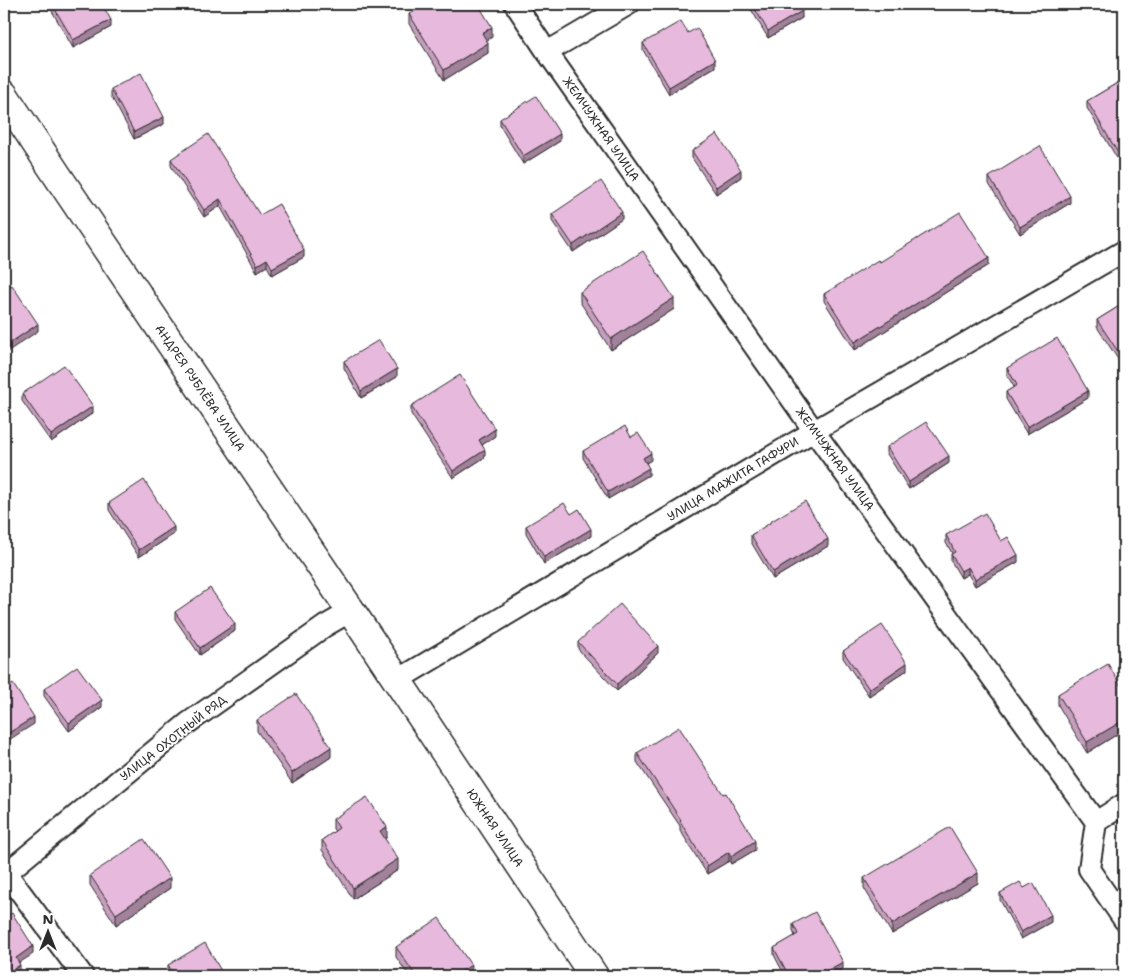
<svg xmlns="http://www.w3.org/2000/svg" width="1128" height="980" font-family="'Shantell Sans',sans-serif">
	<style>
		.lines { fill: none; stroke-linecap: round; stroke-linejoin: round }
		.street-casing { stroke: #2b2b2b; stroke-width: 24 }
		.secondary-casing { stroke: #2b2b2b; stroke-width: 31 }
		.street { stroke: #fff; stroke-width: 20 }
		.secondary { stroke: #fff; stroke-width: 28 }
		.wall { fill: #c79fbe; stroke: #2b2b2b }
		.shaded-wall { fill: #a2829b; stroke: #2b2b2b }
		.building { fill: #e7b9dd; stroke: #2b2b2b }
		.labels { text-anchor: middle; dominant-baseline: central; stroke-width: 4; stroke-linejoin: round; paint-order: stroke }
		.street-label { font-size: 12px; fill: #2b2b2b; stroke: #fff }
	</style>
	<rect width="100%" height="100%" fill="#fff"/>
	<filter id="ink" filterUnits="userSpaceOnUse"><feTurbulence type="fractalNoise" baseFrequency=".02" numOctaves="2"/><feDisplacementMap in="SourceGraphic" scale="10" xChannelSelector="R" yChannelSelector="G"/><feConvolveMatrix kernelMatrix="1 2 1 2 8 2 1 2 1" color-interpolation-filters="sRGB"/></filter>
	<g filter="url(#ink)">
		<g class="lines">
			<g class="street-casing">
				<g id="street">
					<polyline points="515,4 547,52 814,431 1096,822 1089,869 1124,920"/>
					<polyline points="547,52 629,4"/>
					<polyline points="396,681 814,431 1124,251"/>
					<polyline points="1096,822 1124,804"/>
					<polyline points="4,870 83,976"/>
					<polyline points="4,875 188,723 325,626 351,611"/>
				</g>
			</g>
			<g class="secondary-casing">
				<polyline id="secondary" points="4,95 57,175 351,611 594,976"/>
			</g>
			<use href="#street" class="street"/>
			<use href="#secondary" class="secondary"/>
		</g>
		<g class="wall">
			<polygon points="48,4 102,4 111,27 73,48"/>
			<polygon points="748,4 798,4 802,18 768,38"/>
			<polygon points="409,14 492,37 486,41 488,53 444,80 409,24"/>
			<polygon points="688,33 715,67 669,94 643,50 643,43"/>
			<polygon points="1124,79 1124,170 1087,108 1087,101"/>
			<polygon points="111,89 164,124 134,139 111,96"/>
			<polygon points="500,119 560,141 523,164 500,126"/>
			<polygon points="692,151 741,177 716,194 692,158"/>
			<polygon points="171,159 260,215 304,257 272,275 267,266 257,272 220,206 204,217 171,166"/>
			<polygon points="989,177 1070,203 1020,234 989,184"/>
			<polygon points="552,214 622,219 573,252 552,221"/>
			<polygon points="880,262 989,265 855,350 824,301 824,294"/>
			<polygon points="580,292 674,309 611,350 580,302"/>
			<polygon points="1124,303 1123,367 1097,327 1097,320"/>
			<polygon points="344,361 397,377 361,398 344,368"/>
			<polygon points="1007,368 1088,398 1027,434 1006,399 1006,392 1014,387 1007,375"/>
			<polygon points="22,394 93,413 51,442 22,401"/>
			<polygon points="411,406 495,436 482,445 485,457 453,478 411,414"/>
			<polygon points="631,437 651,460 646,463 649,475 608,499 583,458 583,451"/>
			<polygon points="887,447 949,463 909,489 887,454"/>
			<polygon points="109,503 174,534 139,557 109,510"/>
			<polygon points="571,514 591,536 544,564 526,533 526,526"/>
			<polygon points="770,522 828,546 773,579 751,542 751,535 770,524"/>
			<polygon points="946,535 1001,541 1018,562 975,586 968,574 961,578 951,561 951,554 952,553 946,543"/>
			<polygon points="175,612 235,631 200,655 175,619"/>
			<polygon points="578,642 658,653 617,691 578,649"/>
			<polygon points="843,651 907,670 869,696 843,658"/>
			<polygon points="44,689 102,707 69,731 44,696"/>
			<polygon points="1124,691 1124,730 1087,753 1058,705 1058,694"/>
			<polygon points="257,720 331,757 292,783 257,731"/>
			<polygon points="637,753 755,850 731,864 729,861 707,874 680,830 680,826 637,762"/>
			<polygon points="333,819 387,837 385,839 398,870 353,899 322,850 322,840 335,831 333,829"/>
			<polygon points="90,875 170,888 116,925 90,885"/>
			<polygon points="864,878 978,883 892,934 864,888"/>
			<polygon points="1024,888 1051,922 1021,939 1000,900 1000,893"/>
			<polygon points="793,924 843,969 830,976 785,976 774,955 774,948 795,936 793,931"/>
			<polygon points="396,947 471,976 409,976 396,957"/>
			<polygon points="168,965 224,976 171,976 168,972"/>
		</g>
		<g class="shaded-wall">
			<polygon points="802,11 802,18 768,38 768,31"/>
			<polygon points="111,20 111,27 73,48 73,40"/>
			<polygon points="492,27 492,37 482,43 482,33"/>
			<polygon points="488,43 488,53 444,80 444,70"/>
			<polygon points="715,60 715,67 669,94 669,87"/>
			<polygon points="164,117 164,124 134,139 134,132"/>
			<polygon points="560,134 560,141 523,164 523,156"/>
			<polygon points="741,170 741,177 716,194 716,187"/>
			<polygon points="1070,196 1070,203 1020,234 1020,227"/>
			<polygon points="220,199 220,206 204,217 204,210"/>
			<polygon points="622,212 622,219 573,252 573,245"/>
			<polygon points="304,250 304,257 272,275 272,268"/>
			<polygon points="989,258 989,265 855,350 855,342"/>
			<polygon points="267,259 267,266 257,272 257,265"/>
			<polygon points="674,298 674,309 611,350 611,339"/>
			<polygon points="38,324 38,331 4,354 4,347"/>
			<polygon points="1123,359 1124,359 1124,366 1123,367"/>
			<polygon points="397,369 397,377 361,398 361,391"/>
			<polygon points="1088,391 1088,398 1027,434 1027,427"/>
			<polygon points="93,406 93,413 51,442 51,435"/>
			<polygon points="495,429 495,436 479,447 479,440"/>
			<polygon points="485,450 485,457 453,478 453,471"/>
			<polygon points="651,453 651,460 643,465 643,458"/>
			<polygon points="949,456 949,463 909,489 909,482"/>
			<polygon points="649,468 649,475 608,499 608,492"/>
			<polygon points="174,527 174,534 139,557 139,550"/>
			<polygon points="591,529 591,536 544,564 544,557"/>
			<polygon points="828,539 828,546 773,579 773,572"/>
			<polygon points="1018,555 1018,562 975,586 975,579"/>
			<polygon points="968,567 968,574 961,578 961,571"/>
			<polygon points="235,624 235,631 200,655 200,648"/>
			<polygon points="658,646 658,653 617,691 617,684"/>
			<polygon points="907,663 907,670 869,696 869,689"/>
			<polygon points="102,700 102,707 69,731 69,723"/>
			<polygon points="34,717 34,724 4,743 4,736"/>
			<polygon points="1124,720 1124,730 1087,753 1087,742"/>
			<polygon points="331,747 331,757 292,783 292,773"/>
			<polygon points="387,827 387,837 380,842 380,831"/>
			<polygon points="755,841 755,850 731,864 731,856"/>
			<polygon points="729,852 729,861 707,874 707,866"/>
			<polygon points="398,859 398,870 353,899 353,888"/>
			<polygon points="978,873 978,883 892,934 892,924"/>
			<polygon points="170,878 170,888 116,925 116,914"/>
			<polygon points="1051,915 1051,922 1021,939 1021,932"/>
			<polygon points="33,946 33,954 16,965 16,958"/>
			<polygon points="843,962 843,969 830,976 817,976"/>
			<polygon points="20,965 20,972 13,976 4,976 4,975"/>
			<polygon points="471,965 471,976 455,976"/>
		</g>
		<g class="building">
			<polygon points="52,4 102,4 111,20 73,40"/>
			<polygon points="426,4 478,4 492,27 482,33 488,43 444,70 409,14"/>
			<polygon points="752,4 798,4 802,11 768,31"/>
			<polygon points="681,21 688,33 697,28 715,60 669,87 643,43"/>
			<polygon points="141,73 164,117 134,132 111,89"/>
			<polygon points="1124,79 1124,163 1087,101"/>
			<polygon points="536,96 560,134 523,156 500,119"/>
			<polygon points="208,134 260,215 279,204 304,250 272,268 267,259 257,265 220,199 204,210 171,159"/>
			<polygon points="717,134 741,170 716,187 692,151"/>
			<polygon points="1040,146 1070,196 1020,227 989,177"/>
			<polygon points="601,181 622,212 573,245 552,214"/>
			<polygon points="960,212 989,258 855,342 824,294 878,260 880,262"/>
			<polygon points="643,251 674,298 611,339 580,292"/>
			<polygon points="12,285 38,324 4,347 4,290"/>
			<polygon points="1124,303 1124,359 1123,359 1097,320"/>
			<polygon points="1057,338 1088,391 1027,427 1006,392 1017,385 1007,368"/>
			<polygon points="379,340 397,369 361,391 344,361"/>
			<polygon points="64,365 93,406 51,435 22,394"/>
			<polygon points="460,375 495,429 479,440 485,450 453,471 411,406"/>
			<polygon points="926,422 949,456 909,482 887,447"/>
			<polygon points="625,426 631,437 638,433 651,453 643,458 649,468 608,492 583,451"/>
			<polygon points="144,480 174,527 139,550 109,503"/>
			<polygon points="805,501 828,539 773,572 751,535 770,523 770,522"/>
			<polygon points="564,503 571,514 579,509 591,529 544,557 526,526"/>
			<polygon points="985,513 1001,541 1008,537 1018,555 975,579 968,567 961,571 951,554 955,552 946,535"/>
			<polygon points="210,588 235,624 200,648 175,612"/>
			<polygon points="620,604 658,646 617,684 578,642"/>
			<polygon points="882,625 907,663 869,689 843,651"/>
			<polygon points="1108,664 1124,691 1124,720 1087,742 1058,694"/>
			<polygon points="77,666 102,700 69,723 44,689"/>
			<polygon points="13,684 34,717 4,736 4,690"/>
			<polygon points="296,694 331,747 292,773 257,720"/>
			<polygon points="679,727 723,794 726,793 755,841 731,856 729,852 707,866 680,821 681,820 637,753"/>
			<polygon points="367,797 387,827 380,831 398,859 353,888 322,840 339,828 333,819"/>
			<polygon points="950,827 978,873 892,924 864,878"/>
			<polygon points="144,839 170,878 116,914 90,875"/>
			<polygon points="1020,882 1024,888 1033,883 1051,915 1021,932 1000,893"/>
			<polygon points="815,912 843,962 817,976 789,976 774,948 798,934 793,924"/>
			<polygon points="12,913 33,946 16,958 20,965 4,975 4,918"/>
			<polygon points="439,918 471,965 455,976 416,976 396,947"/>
			<polygon points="205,943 224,976 175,976 168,965"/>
		</g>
	</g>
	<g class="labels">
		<g class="street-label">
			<text transform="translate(601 129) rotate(55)">ЖЕМЧУЖНАЯ УЛИЦА</text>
			<text transform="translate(200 388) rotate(56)">АНДРЕЯ РУБЛЁВА УЛИЦА</text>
			<text transform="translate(835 459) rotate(54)">ЖЕМЧУЖНАЯ УЛИЦА</text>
			<text transform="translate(733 479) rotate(-31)">УЛИЦА МАЖИТА ГАФУРИ</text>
			<text transform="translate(173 738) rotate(-38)">УЛИЦА ОХОТНЫЙ РЯД</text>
			<text transform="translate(495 828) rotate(56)">ЮЖНАЯ УЛИЦА</text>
		</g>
	</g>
	<rect width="1128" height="980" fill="none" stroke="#fff" stroke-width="20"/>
	<rect x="10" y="10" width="1108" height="960" fill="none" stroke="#2b2b2b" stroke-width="2" filter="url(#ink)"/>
	<g transform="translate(48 932)" stroke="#ffffff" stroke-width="4" paint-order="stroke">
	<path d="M0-4L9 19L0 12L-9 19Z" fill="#2b2b2b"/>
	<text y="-8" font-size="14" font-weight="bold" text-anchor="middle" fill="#2b2b2b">N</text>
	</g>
</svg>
